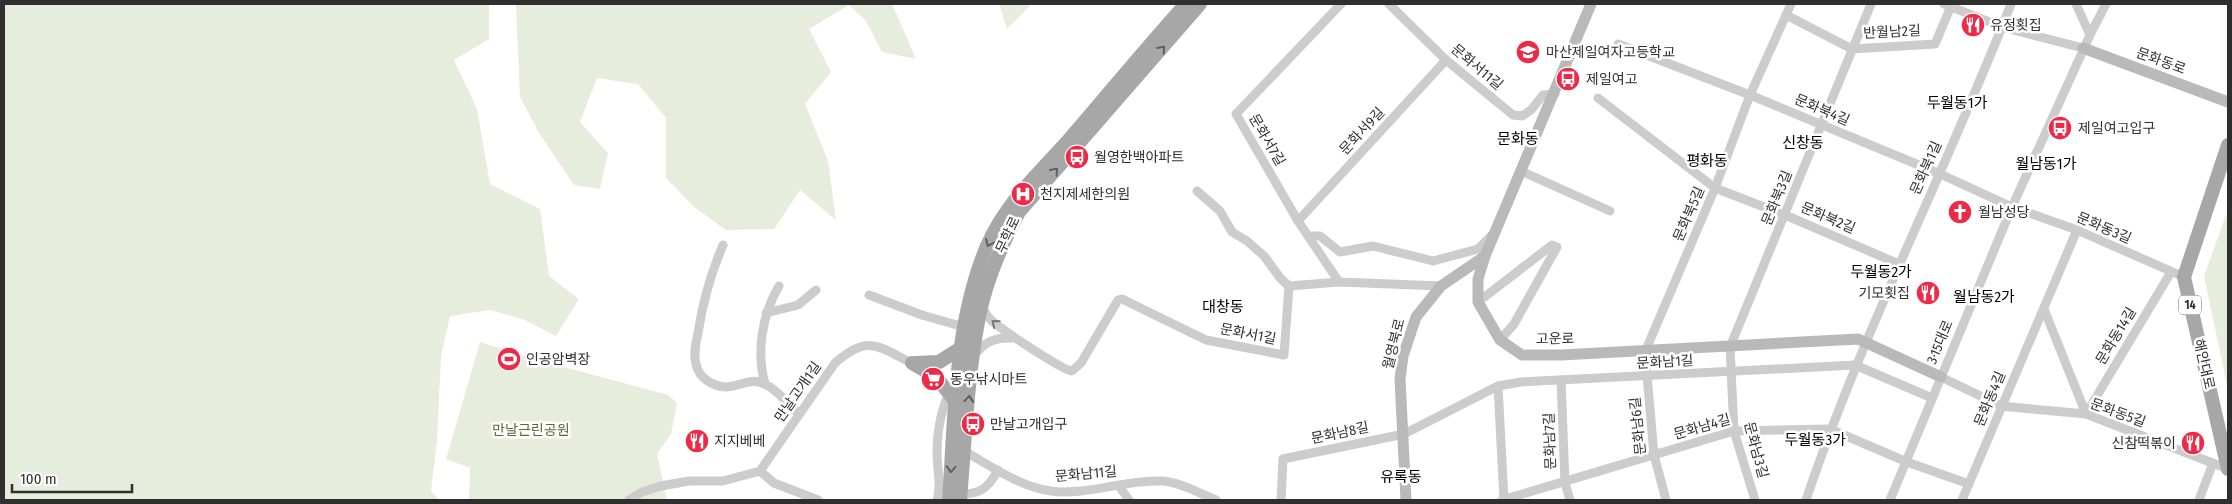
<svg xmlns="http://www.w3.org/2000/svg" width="2232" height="504" font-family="'Fira Sans Condensed','Noto Sans KR',sans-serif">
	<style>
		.green { fill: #e7eddc }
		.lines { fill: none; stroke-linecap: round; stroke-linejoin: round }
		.street { stroke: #ccc; stroke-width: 9 }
		.secondary { stroke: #b9b9b9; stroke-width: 11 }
		.primary { stroke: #a7a7a7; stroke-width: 14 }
		.oneway { stroke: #5f5f5f }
		.oneway2 { stroke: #767676 }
		.labels { text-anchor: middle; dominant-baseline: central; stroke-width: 5; stroke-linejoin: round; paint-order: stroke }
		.shield { fill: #fff; stroke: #6d6d6d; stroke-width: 1 }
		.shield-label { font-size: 12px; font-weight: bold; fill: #2f2f2f }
		.poi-label { font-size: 14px; fill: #2f2f2f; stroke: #fff; text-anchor: start }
		.street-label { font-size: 14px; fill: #2f2f2f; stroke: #fff }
		.park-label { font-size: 14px; fill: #566d3a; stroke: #fff }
		.neighbourhood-label { font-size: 15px; fill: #000; stroke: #fff }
	</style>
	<rect width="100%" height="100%" fill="#fff"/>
	<g class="green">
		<polygon points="4,4 489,4 489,39 454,60 477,109 490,184 540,209 549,276 579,299 556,336 525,320 490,310 450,316 441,356 437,440 431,491 439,500 4,500"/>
		<polygon points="516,4 892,4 916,59 882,52 866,21 849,5 809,29 831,72 805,104 828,161 836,220 800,190 774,229 726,230 694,207 666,178 666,118 638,84 597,78 580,122 608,153 600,189 574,185 539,133 520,97"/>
		<polygon points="999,4 1028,4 1029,7 1007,29"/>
		<polygon points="2228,210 2228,390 2204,276"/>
		<polygon points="480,342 527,357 668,395 677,403 671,434 657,454 667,500 469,500 470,468 446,459"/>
	</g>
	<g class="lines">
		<g class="street">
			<polyline points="1389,4 1446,60 1513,115 1522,116 1531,110 1543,95 1555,94"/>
			<polyline points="1944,4 2002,27 2083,48"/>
			<polyline points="1786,15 1852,49 1935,44 1952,4"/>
			<polyline points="2090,35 2106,4"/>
			<polyline points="1618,44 1750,95 1938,173 2012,207 2077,230 2184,277"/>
			<polyline points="1598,98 1715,188 1785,215 1899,264"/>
			<polyline points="1521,171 1610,211"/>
			<polyline points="1197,191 1220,211 1232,232 1247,241 1264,256 1281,279 1289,286"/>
			<polyline points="1298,221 1446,60"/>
			<polyline points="1309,236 1320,236 1340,252 1373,246 1433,261 1478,249 1492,235"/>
			<path d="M 723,245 C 710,275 703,301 698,333 C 696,343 693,354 696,364 C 698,374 706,382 716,385 C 728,390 737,384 749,382 C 768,377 787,403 799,414"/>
			<polyline points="1339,282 1298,221 1236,114 1341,4"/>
			<polyline points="1289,286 1339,282 1441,286"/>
			<polyline points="869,295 922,315 964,327"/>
			<polyline points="1478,302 1552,245 1557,247 1514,324 1500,340"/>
			<path d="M 983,306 C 984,311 986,315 990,319 C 999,328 1062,370 1072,371 L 1081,363 L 1118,300 L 1122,299 L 1206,340 L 1284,355 L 1289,286"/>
			<polyline points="2044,309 2086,414"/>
			<polyline points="766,313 798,305 816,290"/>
			<path d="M 974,356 C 984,342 995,337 1012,338"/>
			<polyline points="1941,377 2001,406 2086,414 2228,469"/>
			<polyline points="1561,380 1565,483 1570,500"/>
			<path d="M 765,384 C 756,352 762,315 779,286"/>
			<polyline points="1498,386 1504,500"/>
			<polyline points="2086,414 2171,272"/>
			<path d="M 964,451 C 991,466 1020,487 1051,491 C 1088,496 1125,479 1162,481 C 1180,482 1199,493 1216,500"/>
			<polyline points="760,471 774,483 818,500"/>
			<polyline points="1119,486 1129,500"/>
			<path d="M 957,494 C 979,495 988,489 998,470"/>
			<path d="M 629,500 L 642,492 L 661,486 L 689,481 L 723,481 L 760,471 L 835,363 C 868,334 877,346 912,363"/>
			<path d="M 937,500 C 942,485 937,469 937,454 C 937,431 941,409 951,389"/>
			<polyline points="1281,500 1283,459 1404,434 1498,386 1521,382 1855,365 1932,398"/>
			<polyline points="1502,500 1734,431 1830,429 1907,462 1969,484"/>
			<polyline points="1666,500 1654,455 1645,352 1715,188 1750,95 1791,4"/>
			<polyline points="1755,500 1734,431 1730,347 1871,4"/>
			<path d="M 1806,500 C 1863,330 1946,171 2011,4"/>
			<polyline points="1890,500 2012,207 2090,35 2076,4"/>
			<polyline points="1962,500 2077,230"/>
			<polyline points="2199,500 2213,463"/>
		</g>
		<g class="secondary">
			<polyline points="1591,4 1485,256 1478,279 1478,302 1500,340 1522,355 1561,355 1858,339 1941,377"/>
			<polyline points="2083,48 2228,102"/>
			<polyline points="1406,500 1400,379 1403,356 1416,317 1441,286 1485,256"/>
		</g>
		<g class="primary">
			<polyline points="2228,145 2184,277 2228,469"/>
			<polyline points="912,363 936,377 957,403"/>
			<polyline points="915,363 939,362 961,348"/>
			<path d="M 949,500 C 955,417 954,324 987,246 C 1005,204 1037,175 1067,142 C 1107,96 1145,49 1186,4"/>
			<path d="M 960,500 C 965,441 967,381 978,322 C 984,286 1002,244 1019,212 L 1200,4"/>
		</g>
	</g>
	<defs><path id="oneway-chevron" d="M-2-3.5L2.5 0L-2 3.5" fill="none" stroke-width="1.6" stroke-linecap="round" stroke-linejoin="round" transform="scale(1.25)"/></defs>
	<g class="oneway">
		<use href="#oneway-chevron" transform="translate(1162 49) rotate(-49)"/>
		<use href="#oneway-chevron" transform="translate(1055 171) rotate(-49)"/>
		<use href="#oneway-chevron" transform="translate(989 243) rotate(115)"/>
		<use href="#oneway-chevron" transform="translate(969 399) rotate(-85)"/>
		<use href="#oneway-chevron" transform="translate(951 469) rotate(94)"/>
	</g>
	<use class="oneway2" href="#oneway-chevron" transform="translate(995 323) rotate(-140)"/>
	<defs>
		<g id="restaurant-disc" transform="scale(1.25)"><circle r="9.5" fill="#ed2a48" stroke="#fff"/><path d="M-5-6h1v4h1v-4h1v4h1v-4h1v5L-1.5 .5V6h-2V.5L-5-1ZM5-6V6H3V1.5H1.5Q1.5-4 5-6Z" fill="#fff"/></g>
		<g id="school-disc" transform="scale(1.25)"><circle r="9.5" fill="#ed2a48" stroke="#fff"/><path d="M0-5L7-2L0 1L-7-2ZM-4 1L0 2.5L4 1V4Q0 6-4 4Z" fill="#fff"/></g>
		<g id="bus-disc" transform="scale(1.25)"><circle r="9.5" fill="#ed2a48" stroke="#fff"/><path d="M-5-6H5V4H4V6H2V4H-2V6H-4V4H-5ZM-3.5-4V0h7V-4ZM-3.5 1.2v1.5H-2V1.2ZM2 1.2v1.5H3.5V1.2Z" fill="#fff"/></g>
		<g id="hospital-disc" transform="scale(1.25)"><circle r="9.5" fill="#ed2a48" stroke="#fff"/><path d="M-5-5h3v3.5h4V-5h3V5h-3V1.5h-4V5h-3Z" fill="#fff"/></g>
		<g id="church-disc" transform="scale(1.25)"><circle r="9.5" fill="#ed2a48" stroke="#fff"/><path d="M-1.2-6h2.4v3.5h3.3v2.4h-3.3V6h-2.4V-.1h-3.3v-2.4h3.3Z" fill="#fff"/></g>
		<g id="stadium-disc" transform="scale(1.25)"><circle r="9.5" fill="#ed2a48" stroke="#fff"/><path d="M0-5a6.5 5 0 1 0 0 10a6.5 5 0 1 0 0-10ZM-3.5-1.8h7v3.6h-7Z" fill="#fff"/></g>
		<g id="supermarket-disc" transform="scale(1.25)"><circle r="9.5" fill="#ed2a48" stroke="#fff"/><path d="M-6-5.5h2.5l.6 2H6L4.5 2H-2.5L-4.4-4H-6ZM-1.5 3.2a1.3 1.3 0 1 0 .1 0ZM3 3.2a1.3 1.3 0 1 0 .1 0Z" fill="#fff"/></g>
	</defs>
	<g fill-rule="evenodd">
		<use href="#restaurant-disc" x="1973" y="25"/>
		<use href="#school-disc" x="1528" y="52"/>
		<use href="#bus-disc" x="1568" y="79"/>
		<use href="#bus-disc" x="2060" y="128"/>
		<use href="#bus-disc" x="1077" y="157"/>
		<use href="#hospital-disc" x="1023" y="194"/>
		<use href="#church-disc" x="1960" y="212"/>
		<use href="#restaurant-disc" x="1928" y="293"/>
		<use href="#stadium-disc" x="509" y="359"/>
		<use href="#supermarket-disc" x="933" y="379"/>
		<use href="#bus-disc" x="973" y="424"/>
		<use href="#restaurant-disc" x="697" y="441"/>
		<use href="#restaurant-disc" x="2193" y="443"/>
	</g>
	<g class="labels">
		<rect class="shield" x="2179" y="295.5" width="22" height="19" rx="4"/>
		<g class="shield-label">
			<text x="2190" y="305">14</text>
		</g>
		<g class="poi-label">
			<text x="1990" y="25">유정횟집</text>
			<text x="1546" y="52">마산제일여자고등학교</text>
			<text x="1586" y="79">제일여고</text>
			<text x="2078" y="128">제일여고입구</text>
			<text x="1094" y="157">월영한백아파트</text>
			<text x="1040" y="194">천지제세한의원</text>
			<text x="1978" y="212">월남성당</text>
			<text x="1910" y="293" text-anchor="end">기모횟집</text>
			<text x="526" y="359">인공암벽장</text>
			<text x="950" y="379">동우낚시마트</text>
			<text x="990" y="424">만날고개입구</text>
			<text x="714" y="441">지지베베</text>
			<text x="2176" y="443" text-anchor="end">신참떡볶이</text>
		</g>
		<g class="street-label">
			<text transform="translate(1892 32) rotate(-3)">반월남2길</text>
			<text transform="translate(2161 61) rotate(20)">문화동로</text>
			<text transform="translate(1477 67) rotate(40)">문화서11길</text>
			<text transform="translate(1822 110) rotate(23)">문화북4길</text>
			<text transform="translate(1362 131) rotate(-47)">문화서9길</text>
			<text transform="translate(1267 140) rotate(60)">문화서7길</text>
			<text transform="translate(1926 168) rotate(-66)">문화북1길</text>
			<text transform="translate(1777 198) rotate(-68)">문화북3길</text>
			<text transform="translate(1689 214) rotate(-67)">문화북5길</text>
			<text transform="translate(1828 218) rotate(23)">문화북2길</text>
			<text transform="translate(2104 228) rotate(23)">문화동3길</text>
			<text transform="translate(1008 235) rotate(-65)">무학로</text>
			<text transform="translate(1248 334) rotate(11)">문화서1길</text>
			<text transform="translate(2116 336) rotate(-59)">문화동14길</text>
			<text transform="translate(1555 339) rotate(-1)">고운로</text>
			<text transform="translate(1940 342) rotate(-67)">3·15대로</text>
			<text transform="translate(1394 344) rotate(-76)">월영북로</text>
			<text transform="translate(1665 362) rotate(-3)">문화남1길</text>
			<text transform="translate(2204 364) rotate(77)">해안대로</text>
			<text transform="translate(798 392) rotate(-55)">만날고개1길</text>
			<text transform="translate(1990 399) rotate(-67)">문화동4길</text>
			<text transform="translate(2118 413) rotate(20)">문화동5길</text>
			<text transform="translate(1638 426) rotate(-96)">문화남6길</text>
			<text transform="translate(1702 427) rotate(-16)">문화남4길</text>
			<text transform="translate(1340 433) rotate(-12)">문화남8길</text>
			<text transform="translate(1550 441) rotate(-92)">문화남7길</text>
			<text transform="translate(1756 450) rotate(75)">문화남3길</text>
			<text transform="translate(1086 474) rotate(-5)">문화남11길</text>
		</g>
		<g class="park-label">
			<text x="531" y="430">만날근린공원</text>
		</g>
		<g class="neighbourhood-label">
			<text x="1957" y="103">두월동1가</text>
			<text x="1518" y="139">문화동</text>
			<text x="1803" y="143">신창동</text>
			<text x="1707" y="161">평화동</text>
			<text x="2046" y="164">월남동1가</text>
			<text x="1881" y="272">두월동2가</text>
			<text x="1984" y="297">월남동2가</text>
			<text x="1223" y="307">대창동</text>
			<text x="1815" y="440">두월동3가</text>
			<text x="1401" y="477">유록동</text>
		</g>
	</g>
	<rect width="2232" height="504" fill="none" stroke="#2f2f2f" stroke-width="10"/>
	<path d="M12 484v8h120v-8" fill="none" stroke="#2f2f2f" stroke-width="2.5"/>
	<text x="20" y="484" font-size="15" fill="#2f2f2f" stroke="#ffffff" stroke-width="4" paint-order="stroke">100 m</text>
</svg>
